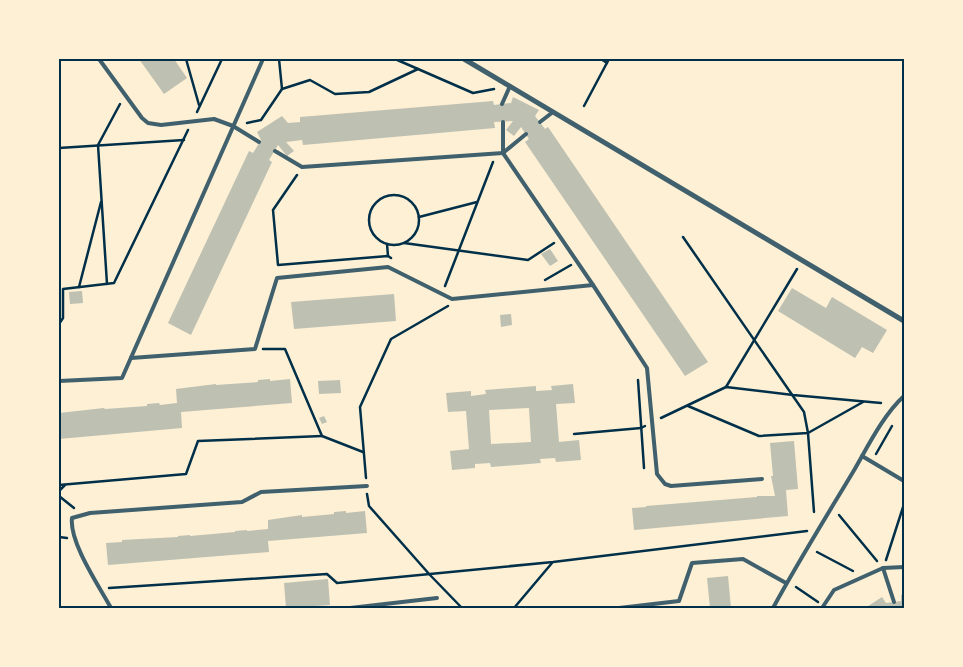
<svg xmlns="http://www.w3.org/2000/svg" width="963" height="667" font-family="Lato,sans-serif">
	<style>
		.building { fill: #bec0b2; fill-rule: evenodd }
		.lines { fill: none; stroke-linecap: round; stroke-linejoin: round }
		.path { stroke: #003049; stroke-width: 2.5 }
		.service { stroke: #3f606c; stroke-width: 4 }
		.minor { stroke: #3f606c; stroke-width: 5 }
		.neatline { fill: none; stroke: #003049; stroke-width: 2 }
	</style>
	<rect width="100%" height="100%" fill="#fdf0d5"/>
	<g class="building">
		<polygon points="139,59 174,59 187,78 164,94"/>
		<polygon points="513,97 539,110 535,116 545,129 548,127 708,362 685,376 525,142 529,139 521,127 514,136 506,130 513,121 494,122 495,128 303,145 302,140 286,142 294,151 287,156 278,145 269,160 272,162 191,335 168,323 249,151 253,153 261,140 257,132 282,116 288,123 300,122 300,117 493,101 494,105 511,103"/>
		<polygon points="550,249 558,261 550,266 541,254"/>
		<polygon points="792,288 826,308 832,297 887,330 873,353 862,347 855,358 778,311"/>
		<polygon points="82,291 83,303 70,304 69,292"/>
		<polygon points="394,294 396,321 294,329 291,302"/>
		<polygon points="511,314 512,325 501,327 500,315"/>
		<polygon points="270,379 270,381 290,379 292,403 181,412 182,428 59,439 59,413 104,408 105,409 147,406 147,404 159,403 160,405 177,403 176,389 216,384 216,385 258,382 258,380"/>
		<polygon points="340,380 341,393 319,394 318,381"/>
		<path d="M 573,384 L 575,403 L 556,404 L 559,442 L 579,440 L 581,460 L 556,462 L 555,458 L 540,459 L 541,463 L 491,467 L 490,463 L 475,464 L 475,468 L 452,470 L 450,451 L 469,449 L 466,411 L 448,412 L 446,393 L 471,391 L 471,396 L 486,394 L 485,390 L 536,386 L 536,391 L 552,390 L 551,386 ZM 529,408 L 531,442 L 491,444 L 489,410 Z"/>
		<polygon points="324,416 327,422 322,424 319,418"/>
		<polygon points="794,441 798,489 786,490 788,516 634,530 632,508 646,507 646,506 757,497 757,496 775,496 771,476 773,476 770,443"/>
		<polygon points="346,511 346,513 365,511 367,533 268,541 269,552 108,565 106,543 122,542 122,540 178,537 178,536 190,535 190,536 235,532 235,531 247,530 247,531 268,529 268,520 302,515 302,517 334,514 334,512"/>
		<polygon points="728,576 731,608 710,608 707,578"/>
		<polygon points="328,579 330,605 286,608 284,583"/>
		<polygon points="904,594 904,608 865,608 882,597 886,603 901,601 901,595"/>
	</g>
	<g class="lines">
		<g class="path">
			<polyline points="186,59 199,105"/>
			<polyline points="279,59 282,89"/>
			<polyline points="395,59 418,69"/>
			<polyline points="601,59 607,63"/>
			<polyline points="584,106 609,59"/>
			<polyline points="197,112 222,59"/>
			<polyline points="247,123 261,120 282,89 310,80 335,94 369,92 418,69 473,93 494,89"/>
			<polyline points="59,148 184,140"/>
			<polyline points="297,175 273,210 278,265 388,256 391,258"/>
			<circle cx="394" cy="220" r="25"/>
			<polyline points="419,217 477,202"/>
			<polyline points="683,237 804,412 808,433 814,512"/>
			<polyline points="404,243 528,260 554,243"/>
			<polyline points="387,244 388,256"/>
			<polyline points="545,280 571,265"/>
			<polyline points="107,284 98,145 120,104"/>
			<polyline points="445,286 493,162"/>
			<polyline points="79,287 101,202"/>
			<polyline points="59,324 63,318 63,289 114,283 188,130"/>
			<polyline points="263,349 285,349 322,436 363,452"/>
			<polyline points="638,380 644,468"/>
			<polyline points="726,387 797,269"/>
			<polyline points="688,406 759,436 808,433 863,402"/>
			<polyline points="661,418 726,387 793,395 881,403"/>
			<polyline points="574,434 641,428 645,426"/>
			<polyline points="876,454 892,426"/>
			<polyline points="366,478 360,407 391,339 448,306"/>
			<polyline points="59,485 186,474 198,441 322,436"/>
			<polyline points="59,491 65,485"/>
			<polyline points="367,494 369,506 430,575 462,608"/>
			<polyline points="59,496 74,508"/>
			<polyline points="839,515 877,561"/>
			<polyline points="59,537 67,538"/>
			<polyline points="817,552 853,571"/>
			<polyline points="886,560 904,504"/>
			<polyline points="796,587 818,602"/>
			<polyline points="109,588 327,574 337,583 553,562 807,531"/>
			<polyline points="514,608 552,563"/>
		</g>
		<g class="service">
			<polyline points="99,59 142,118 148,123 161,125 214,119 233,126 259,142"/>
			<polyline points="502,104 510,86"/>
			<polyline points="503,122 503,153 593,285 647,368 657,474 665,484 671,486 762,479"/>
			<polyline points="540,122 553,112"/>
			<polyline points="275,151 302,167 503,153 526,134"/>
			<polyline points="131,358 255,349 277,278 388,267 452,299 593,285"/>
			<polyline points="59,381 122,378 263,59"/>
			<polyline points="862,456 904,481"/>
			<polyline points="883,568 894,602"/>
			<path d="M 111,608 C 99,586 69,542 72,518 L 90,513 L 242,502 L 261,492 L 367,486"/>
			<polyline points="350,608 437,598"/>
			<polyline points="619,608 679,601 692,563 743,559 786,583"/>
			<path d="M 773,608 C 798,562 826,517 853,472 C 867,448 883,415 904,396"/>
			<polyline points="822,608 834,590 883,568 904,567"/>
		</g>
		<polyline class="minor" points="464,59 904,321"/>
	</g>
	<rect width="963" height="667" fill="none" stroke="#fdf0d5" stroke-width="120"/>
	<rect x="60" y="60" width="843" height="547" class="neatline"/>
</svg>
